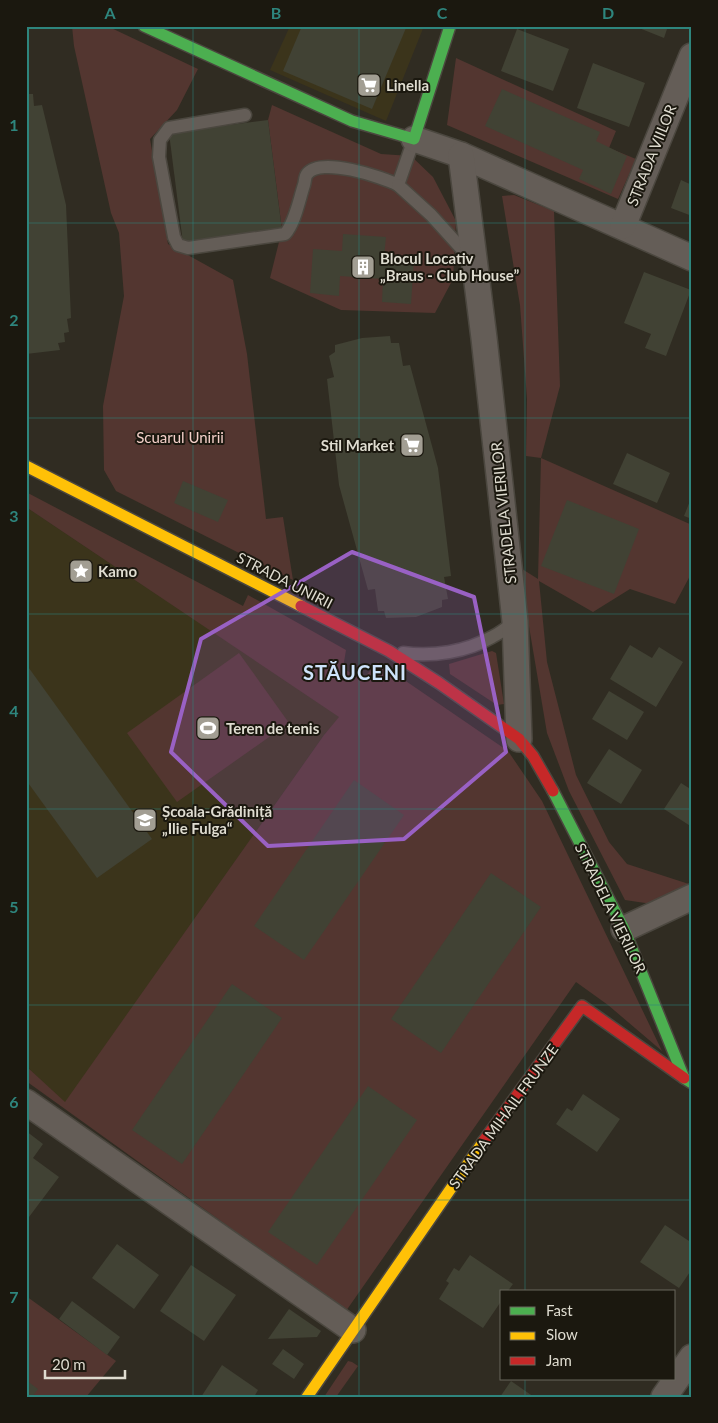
<svg xmlns="http://www.w3.org/2000/svg" width="718" height="1423" font-family="Lato,sans-serif">
	<style>
		.built { fill: #3b341b }
		.green { fill: #533630 }
		.building { fill: #414234 }
		.lines { fill: none; stroke-linecap: round; stroke-linejoin: round }
		.lane-casing { stroke: #4b473f; stroke-width: 15 }
		.street-casing { stroke: #4b473f; stroke-width: 28 }
		.fast-casing { stroke: #4b473f; stroke-width: 14 }
		.slow-casing { stroke: #4b473f; stroke-width: 14 }
		.jam-casing { stroke: #4b473f; stroke-width: 14 }
		.lane { stroke: #645d57; stroke-width: 12 }
		.street { stroke: #645d57; stroke-width: 25 }
		.fast { stroke: #4caf50; stroke-width: 11 }
		.slow { stroke: #ffc107; stroke-width: 11 }
		.jam { stroke: #c62828; stroke-width: 11 }
		.marked { fill: #9961c4; fill-opacity: 0.2; stroke: #9961c4; stroke-width: 4; stroke-linejoin: round }
		.grid { fill: none; stroke: #2e857d; stroke-width: 1; stroke-opacity: 0.55 }
		.labels { text-anchor: middle; dominant-baseline: central; stroke-width: 4; stroke-linejoin: round; paint-order: stroke }
		.poi-label { font-size: 15px; font-weight: bold; fill: #dfdcd0; stroke: #1b180f; text-anchor: start }
		.street-label { font-size: 15px; fill: #dfdcd0; stroke: #1b180f }
		.park-label { font-size: 15px; fill: #f4d0c9; stroke: #1b180f }
		.district-label { font-size: 20px; font-weight: bold; letter-spacing: 1px; fill: #cee3fb; stroke: #1b180f }
		.neatline { fill: none; stroke: #2e857d; stroke-width: 2 }
		.grid-label { font-size: 16px; text-anchor: middle; font-weight: bold; fill: #2e857d }
	</style>
	<rect width="100%" height="100%" fill="#302c22"/>
	<g class="built">
		<polygon points="290,26 424,26 386,121 270,70"/>
		<polygon points="26,507 340,717 324,735 65,1103 26,1066"/>
	</g>
	<g class="green">
		<polygon points="72,26 107,26 198,69 177,110 150,139 168,244 233,280 247,354 266,519 283,517 293,580 116,491 104,470 103,406 124,296 119,233 111,213 74,46"/>
		<polygon points="456,58 616,131 609,148 636,159 618,199 447,125"/>
		<polygon points="272,105 381,154 411,156 433,177 456,221 453,279 435,313 341,310 270,278 282,230 268,120"/>
		<polygon points="514,195 554,211 560,386 541,458 692,525 692,572 675,604 630,589 593,612 539,581 547,662 576,775 609,842 627,864 692,885 652,904 625,900 569,791 547,733 519,567 538,579 541,458 526,456 527,399 520,305 502,196"/>
		<polygon points="26,492 243,606 248,595 346,650 343,668 362,680 378,662 508,751 542,801 662,1051 608,1005 576,982 346,1311 26,1081 26,1066 65,1102 324,735 339,717 26,507"/>
		<polygon points="492,651 496,653 504,704 497,705 450,674 449,664"/>
		<polygon points="239,653 289,723 177,802 127,733"/>
		<polygon points="26,1296 116,1361 86,1397 26,1397"/>
		<polygon points="348,1361 352,1362 358,1366 336,1397 324,1397"/>
	</g>
	<g class="building">
		<polygon points="302,26 401,26 406,28 372,109 283,71"/>
		<polygon points="634,26 668,26 664,38"/>
		<polygon points="517,29 569,49 553,91 501,71"/>
		<polygon points="593,63 645,83 629,127 577,108"/>
		<polygon points="502,89 600,132 596,141 627,156 611,194 579,179 583,170 485,126"/>
		<polygon points="26,94 33,94 34,106 42,105 66,205 71,318 67,319 69,332 64,333 65,342 58,343 60,350 26,354"/>
		<polygon points="268,120 282,231 183,243 169,133"/>
		<polygon points="681,180 692,185 692,216 671,208"/>
		<polygon points="343,234 386,237 384,257 414,259 411,304 382,302 383,279 340,276 339,296 310,293 313,249 342,251"/>
		<polygon points="644,272 691,290 666,356 645,348 651,334 624,323"/>
		<polygon points="390,336 391,343 399,343 403,366 410,365 438,468 451,576 444,577 448,599 442,600 442,607 416,617 386,618 384,611 378,611 375,589 368,590 339,485 327,379 334,377 329,356 335,352 335,345 362,338"/>
		<polygon points="627,453 670,473 657,503 613,484"/>
		<polygon points="183,481 228,500 218,522 174,503"/>
		<polygon points="692,496 692,519 684,516"/>
		<polygon points="567,500 639,529 614,594 541,566"/>
		<polygon points="630,645 652,658 659,647 683,662 656,707 610,679"/>
		<polygon points="26,664 152,839 97,878 26,780"/>
		<polygon points="609,691 644,712 627,740 592,719"/>
		<polygon points="609,749 642,770 621,804 587,783"/>
		<polygon points="354,780 404,815 304,960 254,926"/>
		<polygon points="681,783 692,790 692,827 664,809"/>
		<polygon points="491,873 541,907 441,1053 391,1019"/>
		<polygon points="232,984 282,1018 182,1164 132,1130"/>
		<polygon points="368,1086 417,1120 317,1265 268,1232"/>
		<polygon points="583,1094 620,1119 597,1152 556,1124 567,1108 572,1111"/>
		<polygon points="26,1131 43,1144 33,1158 59,1177 26,1221 26,1164 29,1160 26,1158"/>
		<polygon points="665,1225 692,1243 692,1269 679,1288 640,1262"/>
		<polygon points="117,1244 159,1275 134,1309 92,1278"/>
		<polygon points="470,1255 513,1284 507,1292 502,1292 502,1300 483,1328 439,1299 449,1283 446,1281 454,1268 459,1271"/>
		<polygon points="191,1265 236,1295 204,1341 160,1311"/>
		<polygon points="72,1301 120,1337 107,1355 59,1319"/>
		<polygon points="289,1309 321,1331 317,1337 268,1339"/>
		<polygon points="283,1349 304,1364 294,1379 272,1364"/>
		<polygon points="222,1365 258,1390 254,1397 201,1397"/>
		<polygon points="26,1380 38,1389 32,1397 26,1397"/>
		<polygon points="511,1381 534,1397 500,1397"/>
	</g>
	<g class="lines">
		<g class="lane-casing">
			<g id="lane">
				<path d="M 245,115 L 169,128 L 160,140 L 159,157 L 174,237 L 178,245 L 188,248 L 285,234 C 295,223 299,200 304,185 C 305,182 305,176 307,174 C 320,156 382,177 398,185 L 414,139"/>
				<polyline points="398,185 431,215 470,258"/>
				<path d="M 403,653 C 433,657 466,652 492,637 C 500,633 508,627 515,621"/>
			</g>
		</g>
		<g class="street-casing">
			<g id="street">
				<polyline points="414,139 461,155 692,258"/>
				<polyline points="461,155 484,338 515,621 519,739"/>
				<polyline points="623,226 692,56"/>
				<polyline points="624,929 692,897"/>
				<polyline points="26,1102 353,1330"/>
				<polyline points="664,1397 692,1357"/>
			</g>
		</g>
		<g class="fast-casing">
			<g id="fast">
				<polyline points="144,26 352,121 414,139 450,26"/>
				<polyline points="553,791 624,929 684,1078 692,1083"/>
			</g>
		</g>
		<g class="slow-casing">
			<g id="slow">
				<polyline points="26,466 301,606"/>
				<polyline points="307,1397 483,1142"/>
			</g>
		</g>
		<g class="jam-casing">
			<g id="jam">
				<polyline points="301,606 389,651 439,683 519,739 533,756 553,791"/>
				<polyline points="483,1142 582,1006 684,1078"/>
			</g>
		</g>
		<use href="#lane" class="lane"/>
		<use href="#street" class="street"/>
		<use href="#fast" class="fast"/>
		<use href="#slow" class="slow"/>
		<use href="#jam" class="jam"/>
	</g>
	<path class="marked" d="M 352,552 L 474,597 L 506,752 L 404,839 L 268,846 L 171,752 L 201,639 Z"/>
	<path class="grid" d="M 193,26 L 193,1397M 359,26 L 359,1397M 525,26 L 525,1292M 26,223 L 692,223M 26,418 L 692,418M 26,614 L 692,614M 26,809 L 692,809M 26,1005 L 692,1005M 26,1200 L 692,1200M 525,1379 L 525,1397"/>
	<defs>
		<g id="supermarket-square" transform="scale(1.25)"><rect x="-9" y="-9" width="18" height="18" rx="4" fill="#a29e93" stroke="#1b180f"/><path d="M-6-5.5h2.5l.6 2H6L4.5 2H-2.5L-4.4-4H-6ZM-1.5 3.2a1.3 1.3 0 1 0 .1 0ZM3 3.2a1.3 1.3 0 1 0 .1 0Z" fill="#fff"/></g>
		<g id="building-square" transform="scale(1.25)"><rect x="-9" y="-9" width="18" height="18" rx="4" fill="#a29e93" stroke="#1b180f"/><path d="M-4-6H4V6H1V3H-1V6H-4ZM-2.5-4.3h1.7v1.8h-1.7ZM.8-4.3h1.7v1.8H.8ZM-2.5-1h1.7V.8h-1.7ZM.8-1h1.7V.8H.8Z" fill="#fff"/></g>
		<g id="sight-square" transform="scale(1.25)"><rect x="-9" y="-9" width="18" height="18" rx="4" fill="#a29e93" stroke="#1b180f"/><path d="M0-6L1.8-2.2L6-1.7L2.9 1.2L3.7 5.4L0 3.3L-3.7 5.4L-2.9 1.2L-6-1.7L-1.8-2.2Z" fill="#fff"/></g>
		<g id="stadium-square" transform="scale(1.25)"><rect x="-9" y="-9" width="18" height="18" rx="4" fill="#a29e93" stroke="#1b180f"/><path d="M0-5a6.5 5 0 1 0 0 10a6.5 5 0 1 0 0-10ZM-3.5-1.8h7v3.6h-7Z" fill="#fff"/></g>
		<g id="school-square" transform="scale(1.25)"><rect x="-9" y="-9" width="18" height="18" rx="4" fill="#a29e93" stroke="#1b180f"/><path d="M0-5L7-2L0 1L-7-2ZM-4 1L0 2.5L4 1V4Q0 6-4 4Z" fill="#fff"/></g>
	</defs>
	<g fill-rule="evenodd">
		<use href="#supermarket-square" x="369" y="85"/>
		<use href="#building-square" x="363" y="267"/>
		<use href="#supermarket-square" x="412" y="445"/>
		<use href="#sight-square" x="81" y="571"/>
		<use href="#stadium-square" x="208" y="728"/>
		<use href="#school-square" x="145" y="820"/>
	</g>
	<g class="labels">
		<g class="poi-label">
			<text x="386" y="85">Linella</text>
			<text x="380" y="258">Blocul Locativ<tspan x="380" dy="17">„Braus - Club House”</tspan></text>
			<text x="394" y="445" text-anchor="end">Stil Market</text>
			<text x="98" y="571">Kamo</text>
			<text x="226" y="728">Teren de tenis</text>
			<text x="162" y="811">Școala-Grădiniță<tspan x="162" dy="17">„Ilie Fulga“</tspan></text>
		</g>
		<g class="street-label">
			<text transform="translate(651 155) rotate(-68)">STRADA VIILOR</text>
			<text transform="translate(503 513) rotate(-96)">STRADELA VIERILOR</text>
			<text transform="translate(285 580) rotate(27)">STRADA UNIRII</text>
			<text transform="translate(611 908) rotate(64)">STRADELA VIERILOR</text>
			<text transform="translate(503 1116) rotate(-54)">STRADA MIHAIL FRUNZE</text>
		</g>
		<g class="park-label">
			<text x="180" y="437">Scuarul Unirii</text>
		</g>
		<g class="district-label">
			<text x="355" y="672">STĂUCENI</text>
		</g>
	</g>
	<rect width="718" height="1423" fill="none" stroke="#1b180f" stroke-width="55"/>
	<rect x="500" y="1290" width="175" height="90" fill="#1b180f" stroke="#69665c"/>
	<rect x="510" y="1307" width="25" height="8" fill="#4caf50" stroke="#69665c"/>
	<text x="546" y="1316" font-size="15" fill="#dfdcd0">Fast</text>
	<rect x="510" y="1332" width="25" height="8" fill="#ffc107" stroke="#69665c"/>
	<text x="546" y="1340" font-size="15" fill="#dfdcd0">Slow</text>
	<rect x="510" y="1357" width="25" height="8" fill="#c62828" stroke="#69665c"/>
	<text x="546" y="1366" font-size="15" fill="#dfdcd0">Jam</text>
	<path d="M45 1370v8h80v-8" fill="none" stroke="#dfdcd0" stroke-width="2.5"/>
	<text x="52" y="1370" font-size="15" fill="#dfdcd0" stroke="#1b180f" stroke-width="4" paint-order="stroke">20 m</text>
	<rect x="28" y="28" width="662" height="1368" class="neatline"/>
	<g class="grid-label">
		<text x="110" y="19">A</text>
		<text x="276" y="19">B</text>
		<text x="442" y="19">C</text>
		<text x="608" y="19">D</text>
		<text x="14" y="131">1</text>
		<text x="14" y="326">2</text>
		<text x="14" y="522">3</text>
		<text x="14" y="717">4</text>
		<text x="14" y="913">5</text>
		<text x="14" y="1108">6</text>
		<text x="14" y="1303">7</text>
	</g>
</svg>
